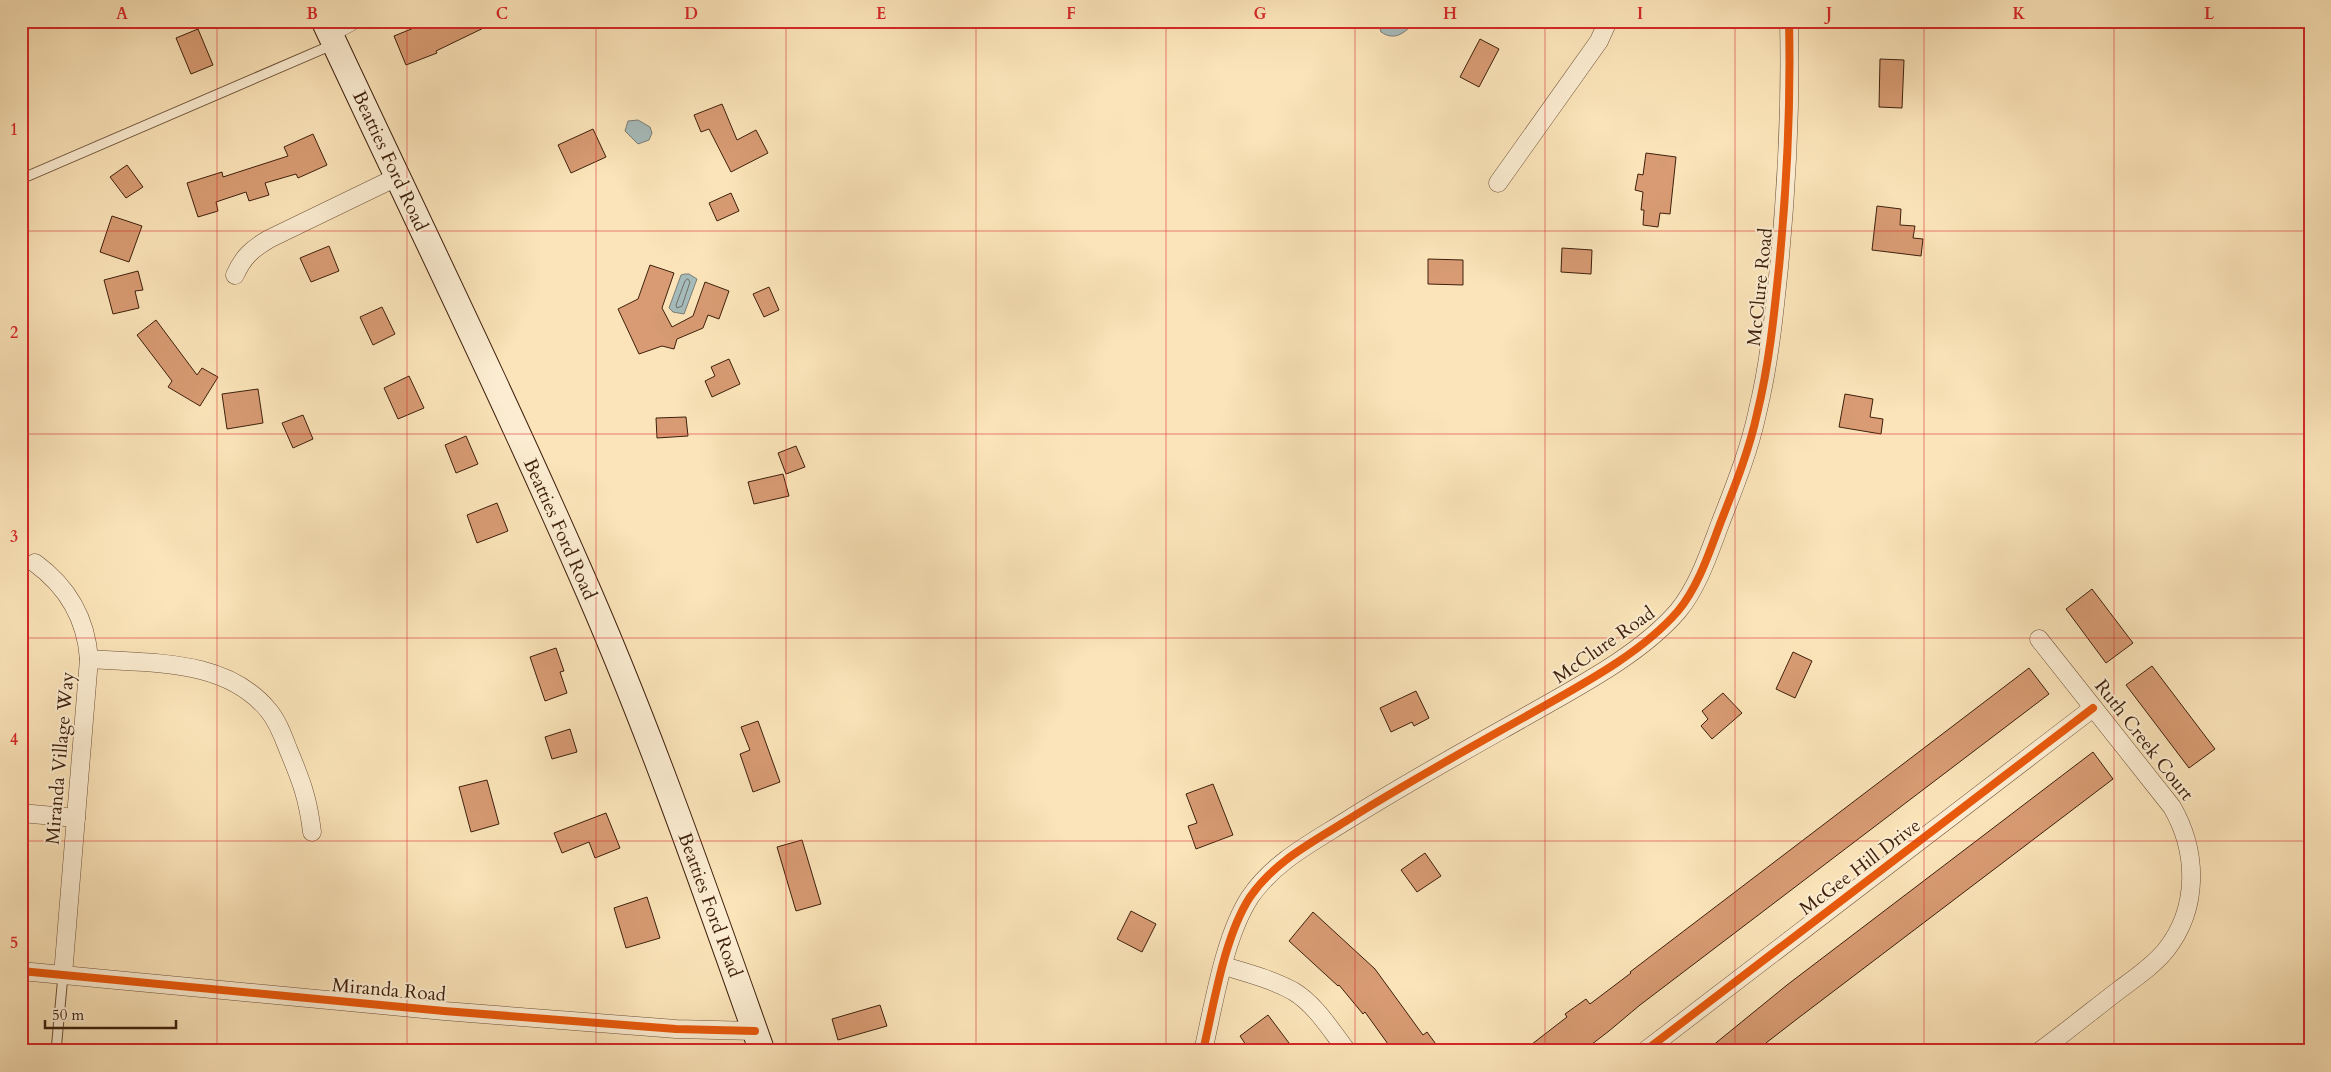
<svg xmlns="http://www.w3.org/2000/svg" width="2331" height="1072" font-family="Cardo,serif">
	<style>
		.water { fill: #a5bbbb; stroke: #7c7d75 }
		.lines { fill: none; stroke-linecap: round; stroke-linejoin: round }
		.shore { stroke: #726e64; stroke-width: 1 }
		.building { fill: #d89b73; stroke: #3e200c }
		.service-casing { stroke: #6d5137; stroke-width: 11 }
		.minor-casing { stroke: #6d5137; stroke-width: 19 }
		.secondary-casing { stroke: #3e200c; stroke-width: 27 }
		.service { stroke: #fcedd2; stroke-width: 9 }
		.minor { stroke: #fcedd2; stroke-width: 18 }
		.secondary { stroke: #fcedd2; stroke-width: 25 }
		.cycleway-casing { stroke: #fcedd2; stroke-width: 11 }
		.cycleway { stroke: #e8590c; stroke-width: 8 }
		.grid { fill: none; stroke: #d62828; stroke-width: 1; stroke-opacity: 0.55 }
		.labels { text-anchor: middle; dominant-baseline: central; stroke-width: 4; stroke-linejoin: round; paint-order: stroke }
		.street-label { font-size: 19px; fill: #3e200c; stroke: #fcedd2 }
		.neatline { fill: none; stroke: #d62828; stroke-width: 2 }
		.grid-label { font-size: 16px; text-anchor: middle; font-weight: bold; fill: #d62828 }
	</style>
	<rect width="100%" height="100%" fill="#fbe4b9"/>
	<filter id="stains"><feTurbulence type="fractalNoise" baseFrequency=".004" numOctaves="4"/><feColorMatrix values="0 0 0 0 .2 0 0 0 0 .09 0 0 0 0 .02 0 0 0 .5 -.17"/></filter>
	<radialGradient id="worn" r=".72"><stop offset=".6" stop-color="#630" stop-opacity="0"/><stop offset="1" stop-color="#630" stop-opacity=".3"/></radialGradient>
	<g class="water">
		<path d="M 1378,21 L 1416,21 C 1405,32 1396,42 1381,32 Z"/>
		<polygon points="638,120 650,127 652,133 649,140 638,144 625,131 628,121"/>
		<polygon points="685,274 689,274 697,279 684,314 673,312 669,308 681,275"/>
	</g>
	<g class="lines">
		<polygon class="shore" points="688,279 690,282 682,306 677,308 676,305 685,281"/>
	</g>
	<g class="building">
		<polygon points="431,21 498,21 436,51 437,53 406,65 394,36"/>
		<polygon points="198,29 213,65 191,74 176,38"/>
		<polygon points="1480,39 1499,49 1479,87 1460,77"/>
		<polygon points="1880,59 1904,60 1902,108 1879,107"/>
		<polygon points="722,104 737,140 756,130 768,153 731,172 709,129 701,132 694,115"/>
		<polygon points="593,129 606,157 571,173 558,145"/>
		<polygon points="313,134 327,165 298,178 296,174 265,183 269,195 249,201 246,192 216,202 218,211 198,217 187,183 222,172 223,177 288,156 284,147"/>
		<polygon points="1646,153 1676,157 1670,214 1660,213 1658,227 1643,225 1644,210 1641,210 1643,192 1635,190 1638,174 1643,175"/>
		<polygon points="127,165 143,187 126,198 110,177"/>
		<polygon points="731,193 739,211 717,221 709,203"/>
		<polygon points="1877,206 1901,209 1900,225 1915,226 1913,238 1923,239 1921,256 1872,250"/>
		<polygon points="112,216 142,226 129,262 100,252"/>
		<polygon points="329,246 339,271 311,282 300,258"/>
		<polygon points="1562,248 1592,250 1591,274 1561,272"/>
		<polygon points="1428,259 1463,260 1463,285 1428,284"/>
		<polygon points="650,265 674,273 662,308 672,327 693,316 705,282 729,291 719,319 708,315 703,328 677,339 674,349 662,346 639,354 618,309 638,299"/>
		<polygon points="138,271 143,290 135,291 139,308 113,314 104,280"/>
		<polygon points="769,287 779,310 764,317 753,294"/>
		<polygon points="382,307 395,334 373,345 360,317"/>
		<polygon points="156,320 197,375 202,368 218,377 200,406 168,387 172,381 137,335"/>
		<polygon points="729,359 740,384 712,397 705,381 715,376 711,367"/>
		<polygon points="409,376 424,408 398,419 384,388"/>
		<polygon points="258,389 263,423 227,429 222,394"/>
		<polygon points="1845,394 1873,399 1870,417 1883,419 1881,434 1839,427"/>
		<polygon points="303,415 313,439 293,448 282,423"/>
		<polygon points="686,417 688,436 657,438 656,418"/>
		<polygon points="466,436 478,464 456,473 445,445"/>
		<polygon points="796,446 805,467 786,474 778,453"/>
		<polygon points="783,474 789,496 754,504 748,482"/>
		<polygon points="497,503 508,531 477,543 467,515"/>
		<polygon points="2092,589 2133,643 2106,663 2066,609"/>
		<polygon points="556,648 564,671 560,672 567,693 545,701 530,657"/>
		<polygon points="1793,652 1812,661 1795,698 1776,689"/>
		<polygon points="2152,666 2215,749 2189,768 2126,685"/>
		<polygon points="2029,668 2049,694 1640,1005 1609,1031 1583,1051 1523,1051 1567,1017 1565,1014 1586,999 1590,1004 1631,973 1630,972"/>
		<polygon points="1416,691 1429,718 1414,726 1412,722 1391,732 1380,708"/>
		<polygon points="1723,693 1742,713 1712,739 1701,726 1708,719 1702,711"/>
		<polygon points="758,721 780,782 753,792 740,754 750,750 741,727"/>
		<polygon points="570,729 577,752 552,759 545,737"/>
		<polygon points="2093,752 2113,779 1797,1019 1766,1043 1768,1044 1760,1051 1706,1051 1787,985"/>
		<polygon points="487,780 499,824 471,832 459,787"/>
		<polygon points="1213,784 1233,835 1196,849 1188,826 1197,823 1186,794"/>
		<polygon points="606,813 620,848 595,858 589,842 562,853 554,833"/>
		<polygon points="802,840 821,904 796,911 777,847"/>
		<polygon points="1425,853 1441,876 1417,892 1401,870"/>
		<polygon points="647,897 660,938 626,948 614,908"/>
		<polygon points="1131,911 1156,924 1142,952 1117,939"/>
		<polygon points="1313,912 1375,969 1423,1035 1427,1032 1441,1051 1393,1051 1365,1012 1363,1014 1339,985 1338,986 1289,941"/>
		<polygon points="880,1005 887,1026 838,1040 832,1019"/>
		<polygon points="1268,1015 1295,1051 1250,1051 1240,1036"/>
	</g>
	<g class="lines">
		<g class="service-casing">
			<g id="service">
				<polyline points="21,179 332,45"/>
				<polyline points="56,1051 63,975"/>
			</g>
		</g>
		<g class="minor-casing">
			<g id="minor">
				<polyline points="330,33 352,21"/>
				<polyline points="1498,183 1599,41 1608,21"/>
				<path d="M 235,275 C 243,257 252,249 269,239 L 397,177"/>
				<path d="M 35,563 C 68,587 86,618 89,659 L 63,975"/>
				<path d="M 2039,639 L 2172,807 C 2198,852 2199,908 2166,950 C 2153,966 2135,978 2119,990 C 2093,1010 2067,1031 2040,1051"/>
				<path d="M 89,659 C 152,664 226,658 269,711 C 278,722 283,736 288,749 C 301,780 308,798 312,832"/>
				<polyline points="21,813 76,818"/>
				<path d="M 1224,966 C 1247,973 1271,979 1293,991 C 1315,1004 1331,1030 1347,1051"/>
				<polyline points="21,971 444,1011 676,1029 755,1031"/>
				<path d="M 1203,1051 C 1214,1004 1224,937 1250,897 C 1274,862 1311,843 1346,821 C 1406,783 1468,749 1530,714 C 1579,686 1641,654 1678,611 C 1698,587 1709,553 1720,524 C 1734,488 1749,451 1757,414 C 1769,365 1774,316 1779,267 C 1787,185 1791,104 1789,21"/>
				<polyline points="1645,1051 2093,708"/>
			</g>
		</g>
		<g class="secondary-casing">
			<path id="secondary" d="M 324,21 C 410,205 499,387 580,572 C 649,728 705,890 762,1051"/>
		</g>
		<use href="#service" class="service"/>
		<use href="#minor" class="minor"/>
		<use href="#secondary" class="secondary"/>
		<g class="cycleway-casing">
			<g id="cycleway">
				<polyline points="21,971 444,1011 676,1029 755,1031"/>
				<path d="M 1203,1051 C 1214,1004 1224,937 1250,897 C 1274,862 1311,843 1346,821 C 1406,783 1468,749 1530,714 C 1579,686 1641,654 1678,611 C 1698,587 1709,553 1720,524 C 1734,488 1749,451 1757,414 C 1769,365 1774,316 1779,267 C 1787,185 1791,104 1789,21"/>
				<polyline points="1645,1051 2093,708"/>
			</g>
		</g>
		<use href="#cycleway" class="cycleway"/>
	</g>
	<path class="grid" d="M 217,21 L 217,1051M 407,21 L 407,1051M 596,21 L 596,1051M 786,21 L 786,1051M 976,21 L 976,1051M 1166,21 L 1166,1051M 1355,21 L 1355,1051M 1545,21 L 1545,1051M 1735,21 L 1735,1051M 1924,21 L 1924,1051M 2114,21 L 2114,1051M 21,231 L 2310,231M 21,434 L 2310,434M 21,638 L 2310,638M 21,841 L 2310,841"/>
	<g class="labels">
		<g class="street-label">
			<text transform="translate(390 161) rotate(65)">Beatties Ford Road</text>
			<text transform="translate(1760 287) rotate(-84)">McClure Road</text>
			<text transform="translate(560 529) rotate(66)">Beatties Ford Road</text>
			<text transform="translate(1604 645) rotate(-35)">McClure Road</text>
			<text transform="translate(2144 740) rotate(52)">Ruth Creek Court</text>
			<text transform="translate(60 758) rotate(-85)">Miranda Village Way</text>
			<text transform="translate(1860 867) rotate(-37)">McGee Hill Drive</text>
			<text transform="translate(710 905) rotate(70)">Beatties Ford Road</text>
			<text transform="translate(389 990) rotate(5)">Miranda Road</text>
		</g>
	</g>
	<rect width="2331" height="1072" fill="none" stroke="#fbe4b9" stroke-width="55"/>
	<path d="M45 1020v8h131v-8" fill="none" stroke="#3e200c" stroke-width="2.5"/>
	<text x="52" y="1020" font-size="15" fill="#3e200c" stroke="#fcedd2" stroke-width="4" paint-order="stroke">50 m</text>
	<rect x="28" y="28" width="2276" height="1016" class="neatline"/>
	<g class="grid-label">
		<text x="122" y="19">A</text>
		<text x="312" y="19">B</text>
		<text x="502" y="19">C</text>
		<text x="691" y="19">D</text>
		<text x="881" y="19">E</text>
		<text x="1071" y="19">F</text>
		<text x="1260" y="19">G</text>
		<text x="1450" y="19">H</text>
		<text x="1640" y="19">I</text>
		<text x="1829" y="19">J</text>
		<text x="2019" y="19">K</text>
		<text x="2209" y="19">L</text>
		<text x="14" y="135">1</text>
		<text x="14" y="338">2</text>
		<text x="14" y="542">3</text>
		<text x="14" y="745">4</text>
		<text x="14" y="948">5</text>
	</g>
	<rect width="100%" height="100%" filter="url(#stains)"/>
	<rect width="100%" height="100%" fill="url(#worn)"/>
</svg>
